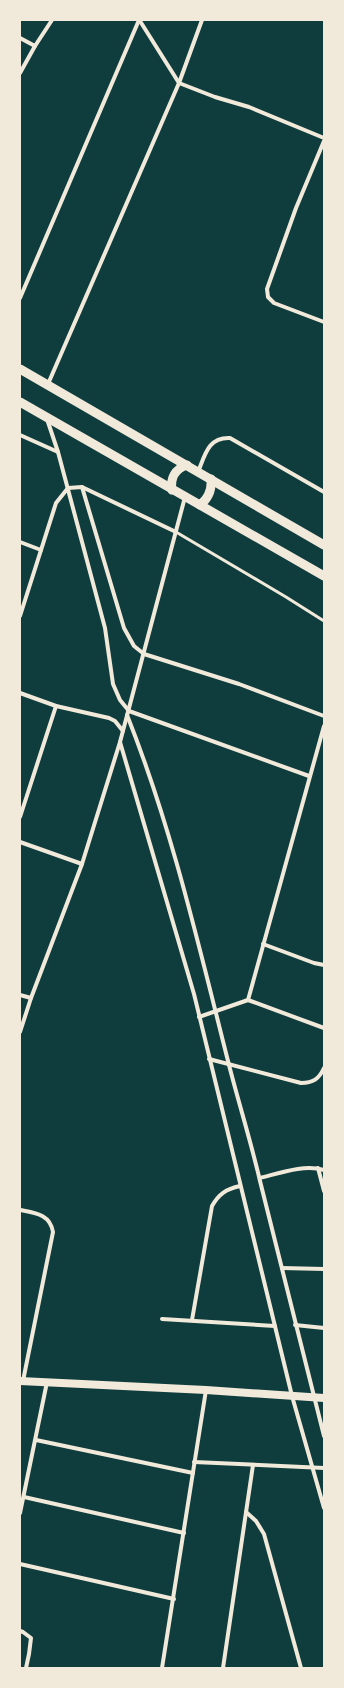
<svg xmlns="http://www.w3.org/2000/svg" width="344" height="1688" font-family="'Source Serif 4',serif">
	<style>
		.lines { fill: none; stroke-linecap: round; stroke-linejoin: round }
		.service { stroke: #f1e9da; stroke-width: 3 }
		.minor { stroke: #f1e9da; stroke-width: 4 }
		.secondary { stroke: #f1e9da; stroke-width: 8 }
		.primary { stroke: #f1e9da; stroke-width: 9 }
	</style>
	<rect width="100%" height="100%" fill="#0f3d3e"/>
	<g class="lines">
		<polyline class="service" points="176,532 286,597 324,621"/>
		<g class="minor">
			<polyline points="140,21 179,83 215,97 249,107 324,138"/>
			<polyline points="20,38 35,46"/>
			<polyline points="20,73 35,46 52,20"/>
			<polyline points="324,141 296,208 267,289 268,297 274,303 324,322"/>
			<polyline points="20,298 139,20"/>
			<polyline points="48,384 179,83 202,20"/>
			<polyline points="47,419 58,452 105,628 113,684 120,700 129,711 309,776"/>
			<polyline points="20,435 58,452"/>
			<path d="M 198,472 C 205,455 208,437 230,438 L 324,492"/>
			<polyline points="82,487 124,628 134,646 144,654 239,684 324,716"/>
			<polyline points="20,542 41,550"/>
			<polyline points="20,616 56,503 68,488 82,487 176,532"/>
			<polyline points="20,693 56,706 109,718 115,721 123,731"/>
			<path d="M 127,715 C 172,828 199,947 229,1065 C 239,1104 251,1142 260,1181 C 282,1266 302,1351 324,1436"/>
			<polyline points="120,742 194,994 292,1396 324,1508"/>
			<polyline points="20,817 56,706"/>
			<polyline points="20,842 82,864"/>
			<polyline points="263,944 314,963 324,965"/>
			<polyline points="20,995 31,998"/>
			<polyline points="248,1000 324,1028"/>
			<polyline points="199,1017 248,1000 324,726"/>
			<polyline points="20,1032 31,998 82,864 120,742 185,497"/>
			<path d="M 209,1059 L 301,1083 C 313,1083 319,1079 324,1068"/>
			<polyline points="318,1168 324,1191"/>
			<path d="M 260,1178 C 280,1173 304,1164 324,1170"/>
			<path d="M 20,1210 C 35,1213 50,1214 53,1232 L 23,1381"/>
			<polyline points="282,1268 324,1269"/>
			<polyline points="162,1319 275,1326"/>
			<path d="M 192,1320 L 212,1206 C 219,1194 226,1189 240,1186"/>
			<polyline points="295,1325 324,1328"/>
			<polyline points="36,1440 193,1473"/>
			<polyline points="194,1462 324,1468"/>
			<polyline points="24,1497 184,1533"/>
			<polyline points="246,1512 256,1521 264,1534 301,1668"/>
			<polyline points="20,1513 47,1382"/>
			<polyline points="20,1564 174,1599"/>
			<polyline points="20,1631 23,1632 31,1638 29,1654 26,1668"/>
			<polyline points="162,1668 206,1390"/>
			<polyline points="223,1668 253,1465"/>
		</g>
		<polyline class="secondary" points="20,1381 206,1390 324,1398"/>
		<g class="primary">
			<polyline points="20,369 324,545"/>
			<polyline points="20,402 324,576"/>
			<path d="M 172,490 C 170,478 175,469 187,465"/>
			<path d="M 200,505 C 209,498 212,490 211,479"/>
		</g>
	</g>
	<rect width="344" height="1688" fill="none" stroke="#f1e9da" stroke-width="42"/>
</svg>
